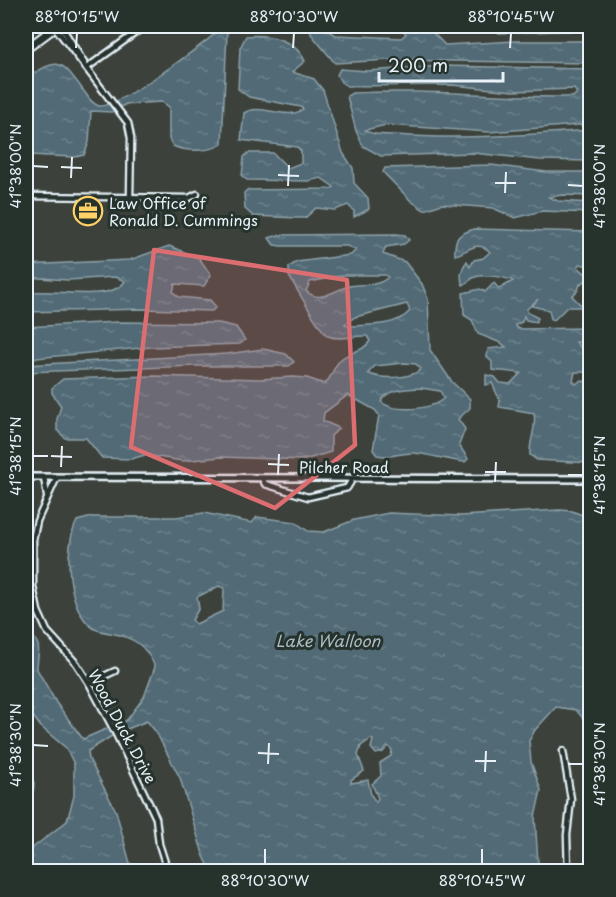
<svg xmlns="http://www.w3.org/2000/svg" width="616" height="897" font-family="'Playpen Sans',sans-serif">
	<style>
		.water { fill: url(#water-ripples); stroke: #8da1aa; stroke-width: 1.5; fill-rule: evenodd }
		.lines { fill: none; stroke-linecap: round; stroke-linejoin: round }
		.stream { stroke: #8da1aa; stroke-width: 1.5 }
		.minor-casing { stroke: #e8f1f8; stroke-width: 9 }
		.tertiary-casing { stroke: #e8f1f8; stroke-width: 10 }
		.primary-casing { stroke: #e8f1f8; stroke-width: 11 }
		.minor { stroke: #26332d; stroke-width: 4.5 }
		.tertiary { stroke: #26332d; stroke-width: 5 }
		.primary { stroke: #26332d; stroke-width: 7 }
		.marked { fill: #dc6e71; fill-opacity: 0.2; stroke: #dc6e71; stroke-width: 4.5; stroke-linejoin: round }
		.ticks { fill: none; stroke: #e8f1f8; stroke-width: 2 }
		.labels { text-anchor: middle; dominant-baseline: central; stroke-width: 6; stroke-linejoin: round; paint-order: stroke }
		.poi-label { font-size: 15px; fill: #e8f1f8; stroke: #26332d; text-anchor: start }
		.street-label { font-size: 15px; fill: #e8f1f8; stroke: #26332d }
		.water-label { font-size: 16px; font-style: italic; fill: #acbbc4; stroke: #26332d }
		.neatline { fill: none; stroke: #e8f1f8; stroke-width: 2 }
		.ticks-label { font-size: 15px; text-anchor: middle; fill: #e8f1f8 }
	</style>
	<defs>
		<pattern id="water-ripples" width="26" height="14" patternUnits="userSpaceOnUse" patternTransform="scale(1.5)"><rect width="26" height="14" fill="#516b76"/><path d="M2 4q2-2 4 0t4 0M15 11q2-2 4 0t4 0" fill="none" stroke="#6a818a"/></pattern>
	</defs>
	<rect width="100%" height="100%" fill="#3c423b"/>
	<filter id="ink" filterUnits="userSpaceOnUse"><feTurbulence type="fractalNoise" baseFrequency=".0167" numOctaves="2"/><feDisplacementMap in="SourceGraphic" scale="12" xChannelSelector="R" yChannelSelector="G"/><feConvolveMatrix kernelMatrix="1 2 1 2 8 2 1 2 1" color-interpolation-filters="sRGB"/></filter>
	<g filter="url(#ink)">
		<g class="water">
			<polygon points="310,26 336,26 325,29 336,35 401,38 406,34 401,28 350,26 418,26 432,32 445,45 515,41 590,41 590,63 390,60 335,63 311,34"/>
			<polygon points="488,26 590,26 590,30 499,33"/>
			<path d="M 223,27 L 227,32 L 222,144 C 211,152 186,152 173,146 L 169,139 L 169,107 L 162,102 L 126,104 L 112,112 L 91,111 L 89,142 L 84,155 L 75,157 L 26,155 L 26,79 C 61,54 62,62 86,94 C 89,99 93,104 99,106 C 117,109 207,42 223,27 Z"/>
			<path d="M 246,36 C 268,34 295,39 305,61 L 292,72 L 314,79 L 323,90 L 343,153 L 353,168 L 354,183 L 368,198 L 369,209 L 354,217 L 354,211 L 348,205 L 335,210 L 316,208 L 305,218 L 298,218 L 253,216 L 245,209 L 244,193 L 247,190 L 331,189 L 334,187 L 321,178 L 308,181 L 247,180 L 242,176 L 244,157 L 248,153 L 273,153 L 288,168 L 301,163 L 301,151 L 297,147 L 241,140 L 244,113 C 261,102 287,122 303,109 L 301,107 L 249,97 L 238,89 L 240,48 Z"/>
			<path d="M 442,66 L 590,69 L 590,124 L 490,132 L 386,125 L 365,130 C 373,136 386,134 396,135 C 462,140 525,135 590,130 L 590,161 L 541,160 L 473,153 L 381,156 L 363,146 L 356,131 L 347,96 L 352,93 C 426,89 499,97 573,97 L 577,93 L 574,89 L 513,91 L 452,85 L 347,86 L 341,82 L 337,75 L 340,69 L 367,71 Z"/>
			<polygon points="491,165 546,172 590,172 590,196 562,195 549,197 558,201 590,203 590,213 542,211 515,218 493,208 442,204 424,210 411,201 383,172 385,168"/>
			<path d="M 474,229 L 590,232 L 590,248 L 585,252 L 590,253 L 590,266 L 580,264 L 578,267 L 586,274 L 590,272 L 590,278 L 580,284 L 578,290 L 572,296 L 583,307 L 567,307 L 554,320 L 551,319 L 549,310 L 532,306 L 538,299 L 527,309 L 527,312 L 538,318 L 536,322 L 526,320 L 524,316 L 522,322 L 515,325 L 518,329 L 590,328 L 590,342 L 576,342 L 587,355 L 590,352 L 590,372 L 575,372 L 573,381 L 576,384 L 580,381 L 590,382 L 590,400 L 585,404 L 590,407 L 590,463 L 537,460 L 530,455 C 529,441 537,427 534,413 L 499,407 L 500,401 L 492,383 L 486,385 L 486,375 L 495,377 L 500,383 L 510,384 L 521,373 L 492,370 L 492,362 L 487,357 L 488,349 L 506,347 L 501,343 L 478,334 L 472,320 L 464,315 L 463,293 L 480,289 L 485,292 L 494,283 L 499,289 L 513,281 C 506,277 483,274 475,277 C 470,279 467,283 463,285 C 459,277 462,267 467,261 L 470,267 L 474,260 L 483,258 L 490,252 C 477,239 468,252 455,255 C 454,238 458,234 474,229 Z"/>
			<path d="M 396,234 L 405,235 L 409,240 L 404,244 L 386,247 L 383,254 L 405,262 L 422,284 L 428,299 L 430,350 L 452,382 L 470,399 L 470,408 L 458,419 L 465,429 L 459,445 L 468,459 L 465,462 C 450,461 428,454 414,453 C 401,452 391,459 377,455 L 373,450 L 379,415 L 375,410 L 348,395 L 324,413 L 323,421 L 339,428 L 331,436 L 331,452 L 304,460 L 220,457 L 183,461 L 145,455 L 131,459 L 102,458 L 86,438 L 65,438 L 57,430 L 57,419 L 61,406 L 52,393 L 52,388 L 63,379 L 153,376 L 260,379 L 293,377 L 307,378 L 325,384 C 332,377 333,367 341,359 C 350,351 363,352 370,341 L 367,336 C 355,335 338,341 328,336 C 320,332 296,287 289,276 L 289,267 L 297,262 L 351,255 L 356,250 L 347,246 L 281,246 L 274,245 L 269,238 L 279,235 ZM 345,275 L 385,275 L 388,277 C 376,289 361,282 346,287 C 331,292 320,303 306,291 L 310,282 ZM 407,304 L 410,311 C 396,327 369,325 348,326 L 345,324 L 355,317 ZM 404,363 L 416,364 L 421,369 C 411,379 380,380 368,373 L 375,366 ZM 421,388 L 440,391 L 444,398 C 432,410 395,413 381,402 C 387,388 408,389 421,388 Z"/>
			<path d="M 169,246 L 199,258 L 211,275 L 204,286 L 175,284 L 173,292 L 179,297 L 210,300 L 216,307 L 212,311 L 142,309 L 26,312 L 26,293 C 50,287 111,304 125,281 L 115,277 L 68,280 L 26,277 L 26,265 L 130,260 Z"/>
			<polygon points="118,322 219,323 236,327 245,340 240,344 151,347 26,359 26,327"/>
			<polygon points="263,349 286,354 294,362 289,366 197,366 26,372 26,365 227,354"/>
			<path d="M 560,510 L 572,511 L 590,518 L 590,726 L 576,710 L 556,707 L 535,730 L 529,741 L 531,762 L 541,790 L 535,817 L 538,863 L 531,870 L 455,872 L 442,866 L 437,871 L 364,872 L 347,863 L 328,871 L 211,871 L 203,854 L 180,778 L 156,732 L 147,721 L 115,734 L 88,751 L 89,759 L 116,811 L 132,871 L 26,871 L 26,853 L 67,821 L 74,796 L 74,764 L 66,748 L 41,727 L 26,707 L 26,634 L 32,635 C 43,647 37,654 37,669 L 57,704 L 83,739 L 127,720 L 144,697 L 155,667 C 146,645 133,637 110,633 C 104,632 98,631 93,628 C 67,610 63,547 77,521 L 92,517 L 176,517 L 204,513 L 252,523 L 257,517 L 295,522 L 308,531 L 324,532 L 354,520 L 389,513 L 461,516 ZM 219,586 L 224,588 L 223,611 L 196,624 L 192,620 L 199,608 L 197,597 ZM 371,739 L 373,740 L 371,748 L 376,754 L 383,752 L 388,746 L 392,750 L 391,756 L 380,763 L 381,776 L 372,784 L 378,798 L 376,802 L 371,795 L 368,780 L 351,783 L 351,780 L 364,771 L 358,755 L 361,746 Z"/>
		</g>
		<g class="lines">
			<path class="stream" d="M 26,768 C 39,782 34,791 26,807"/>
			<g class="minor-casing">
				<g id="minor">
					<polyline points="54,26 128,123 131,138 130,197"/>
					<polyline points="61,26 84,63"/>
					<polyline points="88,67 145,26"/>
					<polyline points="26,196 189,198 197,194"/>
					<polyline points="44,477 47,496"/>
					<polyline points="57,477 37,521 33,540 33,587 38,611 47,631 76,663 89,683 117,736 156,818 159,844 168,872"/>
					<polyline points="262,478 265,484 308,497 347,488 353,478"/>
					<polyline points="587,479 590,491"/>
					<polyline points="89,683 115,671"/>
					<polyline points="563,751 571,799 567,835 568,872"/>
				</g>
			</g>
			<g class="tertiary-casing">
				<polyline id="tertiary" points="26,477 590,479"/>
			</g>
			<g class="primary-casing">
				<polyline id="primary" points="26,49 57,26"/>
			</g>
			<use href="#minor" class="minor"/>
			<use href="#tertiary" class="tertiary"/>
			<use href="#primary" class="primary"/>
		</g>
	</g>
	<path class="marked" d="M 154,250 L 347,280 L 355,445 L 275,508 L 131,447 Z"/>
	<path class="ticks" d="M 76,48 L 77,33M 293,48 L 294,33M 510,48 L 511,33M 33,166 L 48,167M 61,167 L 82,168M 278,175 L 299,176M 71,178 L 72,157M 495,183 L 516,183M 568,185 L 583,186M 288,186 L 289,165M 505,193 L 506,172M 33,456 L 48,456M 51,456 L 72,457M 268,464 L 289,465M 61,467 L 62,446M 485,472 L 506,472M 278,475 L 279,454M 568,475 L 583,475M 495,482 L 496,462M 33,745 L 48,746M 258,753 L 279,754M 475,761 L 496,761M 268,764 L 269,743M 568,764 L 583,764M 485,772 L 486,751M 265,864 L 265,849M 482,864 L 482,849"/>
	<defs>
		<g id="office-ring" transform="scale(1.5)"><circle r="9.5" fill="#26332d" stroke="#ffd166" stroke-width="1.5"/><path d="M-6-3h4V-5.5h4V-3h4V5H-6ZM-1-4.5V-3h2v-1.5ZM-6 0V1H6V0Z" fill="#ffd166"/></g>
	</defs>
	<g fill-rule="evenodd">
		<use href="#office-ring" x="88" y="211"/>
	</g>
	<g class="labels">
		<g class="poi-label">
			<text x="109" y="202">Law Office of<tspan x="109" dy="17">Ronald D. Cummings</tspan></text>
		</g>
		<g class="street-label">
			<text x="344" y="466">Pilcher Road</text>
			<text transform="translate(123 726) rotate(62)">Wood Duck Drive</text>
		</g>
		<g class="water-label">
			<text x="328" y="640">Lake Walloon</text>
		</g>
	</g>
	<rect width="616" height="897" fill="none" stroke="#26332d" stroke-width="66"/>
	<path d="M379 72v9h124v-9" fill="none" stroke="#e8f1f8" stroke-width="3"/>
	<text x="388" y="72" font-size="18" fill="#e8f1f8" stroke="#26332d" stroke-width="4.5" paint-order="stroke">200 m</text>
	<rect x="33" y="33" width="550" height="831" class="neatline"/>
	<g class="ticks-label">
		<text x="77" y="22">88°10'15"W</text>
		<text x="294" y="22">88°10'30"W</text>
		<text x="511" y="22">88°10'45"W</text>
		<text transform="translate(16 166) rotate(-90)" y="5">41°38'00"N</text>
		<text transform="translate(600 186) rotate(-90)" y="5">41°38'00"N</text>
		<text transform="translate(16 456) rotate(-90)" y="5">41°38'15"N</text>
		<text transform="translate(600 475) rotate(-90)" y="5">41°38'15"N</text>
		<text transform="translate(16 745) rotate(-90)" y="5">41°38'30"N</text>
		<text transform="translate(600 764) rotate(-90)" y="5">41°38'30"N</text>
		<text x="265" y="886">88°10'30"W</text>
		<text x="482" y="886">88°10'45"W</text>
	</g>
</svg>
